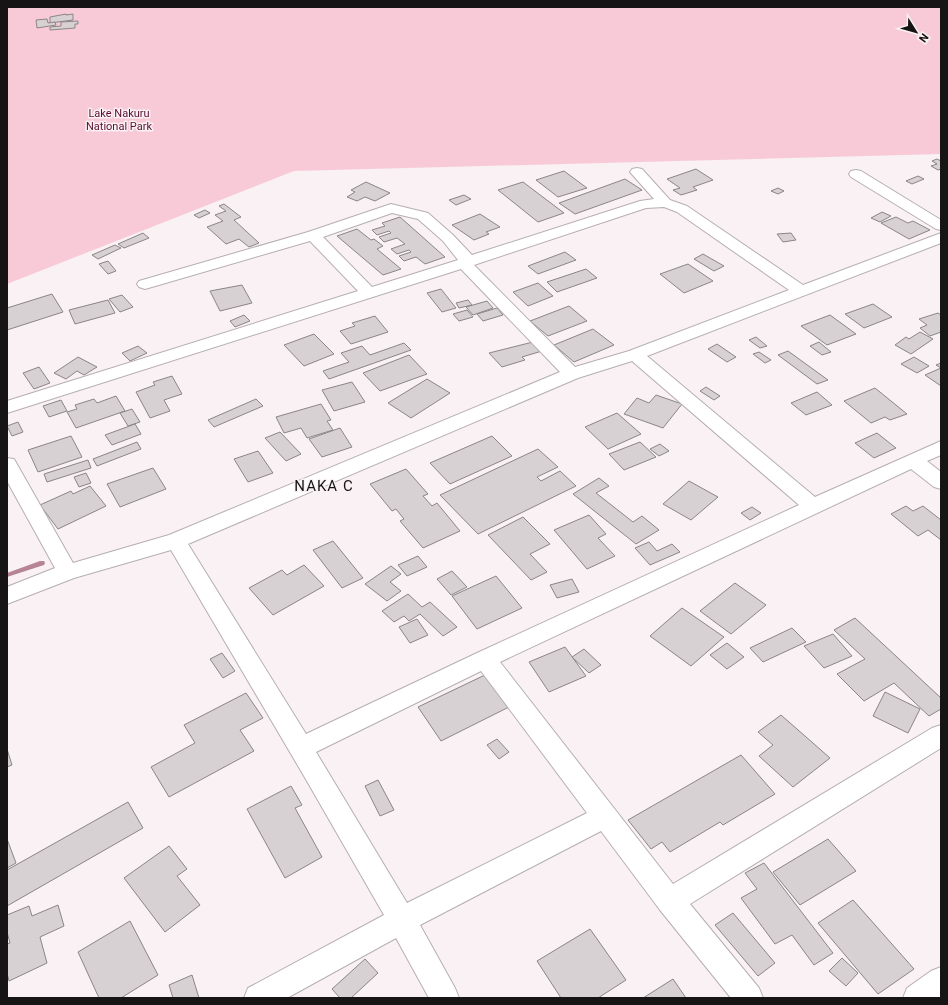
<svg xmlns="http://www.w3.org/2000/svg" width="948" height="1005" font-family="Roboto,sans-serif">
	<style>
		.green { fill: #f8cad8 }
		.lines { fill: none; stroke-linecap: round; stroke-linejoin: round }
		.stream { fill: #b78495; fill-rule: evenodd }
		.building { fill: #d8d1d3; stroke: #8c8587 }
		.minor-casing { stroke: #b6aeb1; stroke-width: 2 }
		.minor { fill: #fff; fill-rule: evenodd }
		.labels { text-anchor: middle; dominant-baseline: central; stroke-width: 3; stroke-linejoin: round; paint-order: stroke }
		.far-park-label { font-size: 11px; fill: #5b1033; stroke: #f9f1f3 }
		.quarter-label { font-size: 15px; letter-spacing: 1px; fill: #171415; stroke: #f9f1f3 }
	</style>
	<rect width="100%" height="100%" fill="#f9f1f3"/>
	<polygon class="green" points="7,7 941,7 941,154 294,171 7,284"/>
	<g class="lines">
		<polygon class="stream" points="40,561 44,561 45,563 44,565 7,577 7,573"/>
	</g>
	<g class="building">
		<polygon points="66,14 66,15 73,14 73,20 50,23 50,17"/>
		<polygon points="47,19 48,23 55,22 56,25 37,28 36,20"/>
		<polygon points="78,21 78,24 75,24 75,28 50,30 50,27 61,26 61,22"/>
		<polygon points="937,159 941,161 941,169 938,170 931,166 937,164 932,161"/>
		<polygon points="696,169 713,180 693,187 697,190 681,195 673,190 680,188 667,179"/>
		<polygon points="564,171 587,188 558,197 536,180"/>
		<polygon points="918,176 924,179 912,184 906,181"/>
		<polygon points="625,179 642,190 575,214 559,203"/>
		<polygon points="366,182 390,193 375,201 365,197 357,201 347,197 355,192 351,190"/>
		<polygon points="523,182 564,213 538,222 498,190"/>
		<polygon points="778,188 784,191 778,194 771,191"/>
		<polygon points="464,195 471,199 456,205 449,200"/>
		<polygon points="224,204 241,217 234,220 259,243 249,247 239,239 226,244 207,227 223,221 215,215 226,211 219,206"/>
		<polygon points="205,210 210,213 199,218 194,215"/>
		<polygon points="882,212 891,216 880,222 871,218"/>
		<polygon points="480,214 500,227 486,232 489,234 474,240 452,225"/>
		<polygon points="400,217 445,257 425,264 416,257 404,261 399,256 411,252 409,250 397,254 391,249 405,244 397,238 384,242 379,237 391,233 389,231 377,235 372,230 385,226 382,223"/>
		<polygon points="896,217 908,223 913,221 930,230 909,239 881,223"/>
		<polygon points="357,229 371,240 374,239 383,246 377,249 401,269 383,275 337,236"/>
		<polygon points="143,233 149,238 124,248 118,244"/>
		<polygon points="791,233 796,240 783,242 777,234"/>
		<polygon points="115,245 121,248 98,259 92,255"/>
		<polygon points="565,252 576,260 538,274 528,266"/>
		<polygon points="703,254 724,266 714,271 694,259"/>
		<polygon points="108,261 116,271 108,274 99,264"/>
		<polygon points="688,264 713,281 684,293 660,274"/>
		<polygon points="586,269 597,278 557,292 547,282"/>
		<polygon points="538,283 553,296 528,306 513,292"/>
		<polygon points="242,285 252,303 220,311 210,291"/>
		<polygon points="441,289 456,308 442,312 427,293"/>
		<polygon points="52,294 63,312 7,330 7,308"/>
		<polygon points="122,295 133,307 120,312 109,299"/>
		<polygon points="108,300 115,313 75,324 69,310"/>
		<polygon points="468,300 472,305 459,308 456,303"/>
		<polygon points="487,301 493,308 473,315 466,307"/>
		<polygon points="873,304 892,317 864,328 845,314"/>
		<polygon points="569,306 587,321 548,336 530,321"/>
		<polygon points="497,308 503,315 483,321 477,314"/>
		<polygon points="467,310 473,317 459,321 453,314"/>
		<polygon points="938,313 941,315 941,332 930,336 920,328 927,325 919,319"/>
		<polygon points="244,315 250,321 235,327 230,321"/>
		<polygon points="830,315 856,334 827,345 801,326"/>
		<polygon points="375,316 388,332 351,344 340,331 355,326 352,323"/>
		<polygon points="593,329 614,345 574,362 554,345"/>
		<polygon points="920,332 933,339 911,354 895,345 906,337 909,339"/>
		<polygon points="314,334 334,354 304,366 284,345"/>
		<polygon points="756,337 767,346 760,348 749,340"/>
		<polygon points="533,342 542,351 522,357 525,360 502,367 489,353"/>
		<polygon points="819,342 831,352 822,355 810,346"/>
		<polygon points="404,343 411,350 329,379 323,371 349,362 341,353 362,346 370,355"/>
		<polygon points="717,344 736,357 727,362 708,349"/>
		<polygon points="138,346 147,353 130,361 122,353"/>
		<polygon points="788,351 828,380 817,384 778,355"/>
		<polygon points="759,352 771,360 765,363 753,354"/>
		<polygon points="409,355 427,374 380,391 363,373"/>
		<polygon points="78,357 97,367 84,375 77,371 66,379 54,373"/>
		<polygon points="914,357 929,366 917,373 901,364"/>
		<polygon points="941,363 941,386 925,375 941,368 936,365"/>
		<polygon points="39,367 50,383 34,389 23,373"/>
		<polygon points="172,376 182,394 164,400 170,411 150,418 136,392 155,385 153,382"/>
		<polygon points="427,379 450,393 411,418 388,403"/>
		<polygon points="352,382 365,402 334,411 322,390"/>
		<polygon points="706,387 720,396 714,400 700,391"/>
		<polygon points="875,388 907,414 890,420 885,417 871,423 844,401"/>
		<polygon points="817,392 832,405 806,415 791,403"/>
		<polygon points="656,395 682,404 663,428 624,414 637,398 649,403"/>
		<polygon points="116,396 125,411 76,428 67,412 77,409 75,405 94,399 97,403"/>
		<polygon points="256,399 263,406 214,427 208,420"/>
		<polygon points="61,400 67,411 49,417 43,406"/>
		<polygon points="321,404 331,420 327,421 333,430 307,438 301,428 284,433 276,417"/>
		<polygon points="132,409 140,422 128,426 120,413"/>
		<polygon points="617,413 641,434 608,449 585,427"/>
		<polygon points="18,422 23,432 12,436 7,426"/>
		<polygon points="135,424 141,434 112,445 105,435"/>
		<polygon points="340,428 352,447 322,457 309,439"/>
		<polygon points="280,432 301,454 286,461 265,438"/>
		<polygon points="877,433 896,448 874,458 855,443"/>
		<polygon points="71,436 82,457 38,472 28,450"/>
		<polygon points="492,436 512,456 450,484 430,463"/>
		<polygon points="137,442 141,449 97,466 93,459"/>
		<polygon points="640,442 656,457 624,470 609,454"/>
		<polygon points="660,444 669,451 659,456 650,449"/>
		<polygon points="538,449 558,467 537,477 541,481 560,471 576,486 478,534 440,495"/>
		<polygon points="258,451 273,473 248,482 234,459"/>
		<polygon points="88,460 91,468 47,482 44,474"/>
		<polygon points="153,468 166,489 120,507 107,484"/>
		<polygon points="406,469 428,494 423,496 432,506 437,503 460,531 423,548 400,521 404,519 396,509 392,511 370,484"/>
		<polygon points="86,473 91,483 79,487 74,477"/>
		<polygon points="599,478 609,486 596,493 633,522 642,516 659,530 636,544 573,494"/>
		<polygon points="689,481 718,497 691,520 663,504"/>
		<polygon points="90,486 106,506 58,529 40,505 71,491 73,494"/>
		<polygon points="906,506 913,511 923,506 941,520 941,540 928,530 918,536 891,514"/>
		<polygon points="752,507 761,513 750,520 741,513"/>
		<polygon points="589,515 606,534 598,538 615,556 587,569 554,530"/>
		<polygon points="523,517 550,544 530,554 547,572 531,580 488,535"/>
		<polygon points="333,541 363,578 342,588 313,550"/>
		<polygon points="649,542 657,551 672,544 680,552 650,565 635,548"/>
		<polygon points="418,556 427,567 407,576 398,565"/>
		<polygon points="304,565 324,586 273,615 249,588 282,570 287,575"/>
		<polygon points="391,566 401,574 390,582 401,591 387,601 365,584"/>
		<polygon points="452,571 467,587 451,595 437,579"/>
		<polygon points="496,576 522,608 477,629 452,596"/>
		<polygon points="572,579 579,592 557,598 550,585"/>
		<polygon points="735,583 766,605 731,634 700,611"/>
		<polygon points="408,594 422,607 430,602 457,627 443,636 420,614 409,621 404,616 394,622 382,611"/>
		<polygon points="682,608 724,637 691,666 650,636"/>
		<polygon points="855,618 941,698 941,709 929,716 894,683 864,701 837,674 865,659 834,630"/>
		<polygon points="417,619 428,635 410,643 399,627"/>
		<polygon points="792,628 806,642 763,662 750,648"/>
		<polygon points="833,634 852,656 824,668 804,646"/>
		<polygon points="727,643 744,657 727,669 710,655"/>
		<polygon points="565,647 586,676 549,692 529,662"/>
		<polygon points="584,649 601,665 589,673 572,657"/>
		<polygon points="222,653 235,671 223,678 210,659"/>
		<polygon points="487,674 511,706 441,741 418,707"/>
		<polygon points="885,692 920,709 908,733 873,716"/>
		<polygon points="246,693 263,718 240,730 254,751 169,797 151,767 195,743 184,725"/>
		<polygon points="781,715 830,758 793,787 759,756 773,745 758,732"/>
		<polygon points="497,739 509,752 499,759 487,745"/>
		<polygon points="7,749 12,765 7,767"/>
		<polygon points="741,755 775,794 723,825 720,822 670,852 662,842 651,849 628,820"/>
		<polygon points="378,780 394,810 380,816 365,786"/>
		<polygon points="291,786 302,805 295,808 322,857 285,878 247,809"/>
		<polygon points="128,802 143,828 7,906 7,870"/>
		<polygon points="7,839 16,863 7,868"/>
		<polygon points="828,839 856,871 800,905 773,872"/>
		<polygon points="169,846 187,869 177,876 200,905 165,932 124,878"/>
		<polygon points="764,863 833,953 814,965 792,935 775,944 741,898 757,889 745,873"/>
		<polygon points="853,900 914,969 878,994 818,923"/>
		<polygon points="58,905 64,926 40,937 47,963 9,981 7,973 7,944 10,943 7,932 7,915 29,906 32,916"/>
		<polygon points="733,913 775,963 758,976 715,925"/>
		<polygon points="130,921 158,975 121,998 99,998 78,952"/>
		<polygon points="590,929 626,980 598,998 561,998 537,961"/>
		<polygon points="842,958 858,973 846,986 829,971"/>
		<polygon points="365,959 378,973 351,998 340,998 332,989"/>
		<polygon points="192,975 199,998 173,998 169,985"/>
		<polygon points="673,979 686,998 643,998"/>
	</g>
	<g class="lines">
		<g class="minor-casing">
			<g id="minor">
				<path d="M 637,168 L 642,169 L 670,200 L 687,206 L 803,285 L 941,233 L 941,243 L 647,356 L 815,497 L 941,441 L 941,455 L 927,461 L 941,472 L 941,489 L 934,487 L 911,469 L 500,662 L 673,884 L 932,728 L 941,725 L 941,748 L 690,904 L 759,988 L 763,998 L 731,998 L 660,910 L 601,831 L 420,925 L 455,988 L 459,998 L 429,998 L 396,938 L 287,998 L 244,998 L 248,988 L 384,915 L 304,776 L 171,550 L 74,578 L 7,604 L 7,587 L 55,568 L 7,481 L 7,458 L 14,459 L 73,563 L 169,535 L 560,372 L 461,269 L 7,413 L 7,401 L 358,291 L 310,241 L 145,289 L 139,287 L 137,284 L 139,281 L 308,232 L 391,204 L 428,213 L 453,235 L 472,255 L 640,201 L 654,199 L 630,172 L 632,169 ZM 664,207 L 677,212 L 789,290 L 629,351 L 575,367 L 474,265 L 646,208 ZM 392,213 L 418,219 L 443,241 L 458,260 L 372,287 L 323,237 ZM 632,361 L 799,505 L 477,653 L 306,734 L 188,544 L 578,378 ZM 481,671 L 587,813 L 407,903 L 316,752 Z"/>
				<polygon points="856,170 861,171 941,220 941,230 936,229 851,177 849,174 851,171"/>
				<polygon points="941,967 941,998 903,998 907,988 931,971"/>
			</g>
		</g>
		<use href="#minor" class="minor"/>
	</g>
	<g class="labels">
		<g class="far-park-label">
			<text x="119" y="113">Lake Nakuru<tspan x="119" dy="13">National Park</tspan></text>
		</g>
		<g class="quarter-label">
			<text x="324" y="486">NAKA C</text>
		</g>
	</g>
	<rect width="948" height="1005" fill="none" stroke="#171415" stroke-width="16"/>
	<g transform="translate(916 32) rotate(127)" stroke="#f9f1f3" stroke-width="3" paint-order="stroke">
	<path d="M0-3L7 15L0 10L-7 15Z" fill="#171415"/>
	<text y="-6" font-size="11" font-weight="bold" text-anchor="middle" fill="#171415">N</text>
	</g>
</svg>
